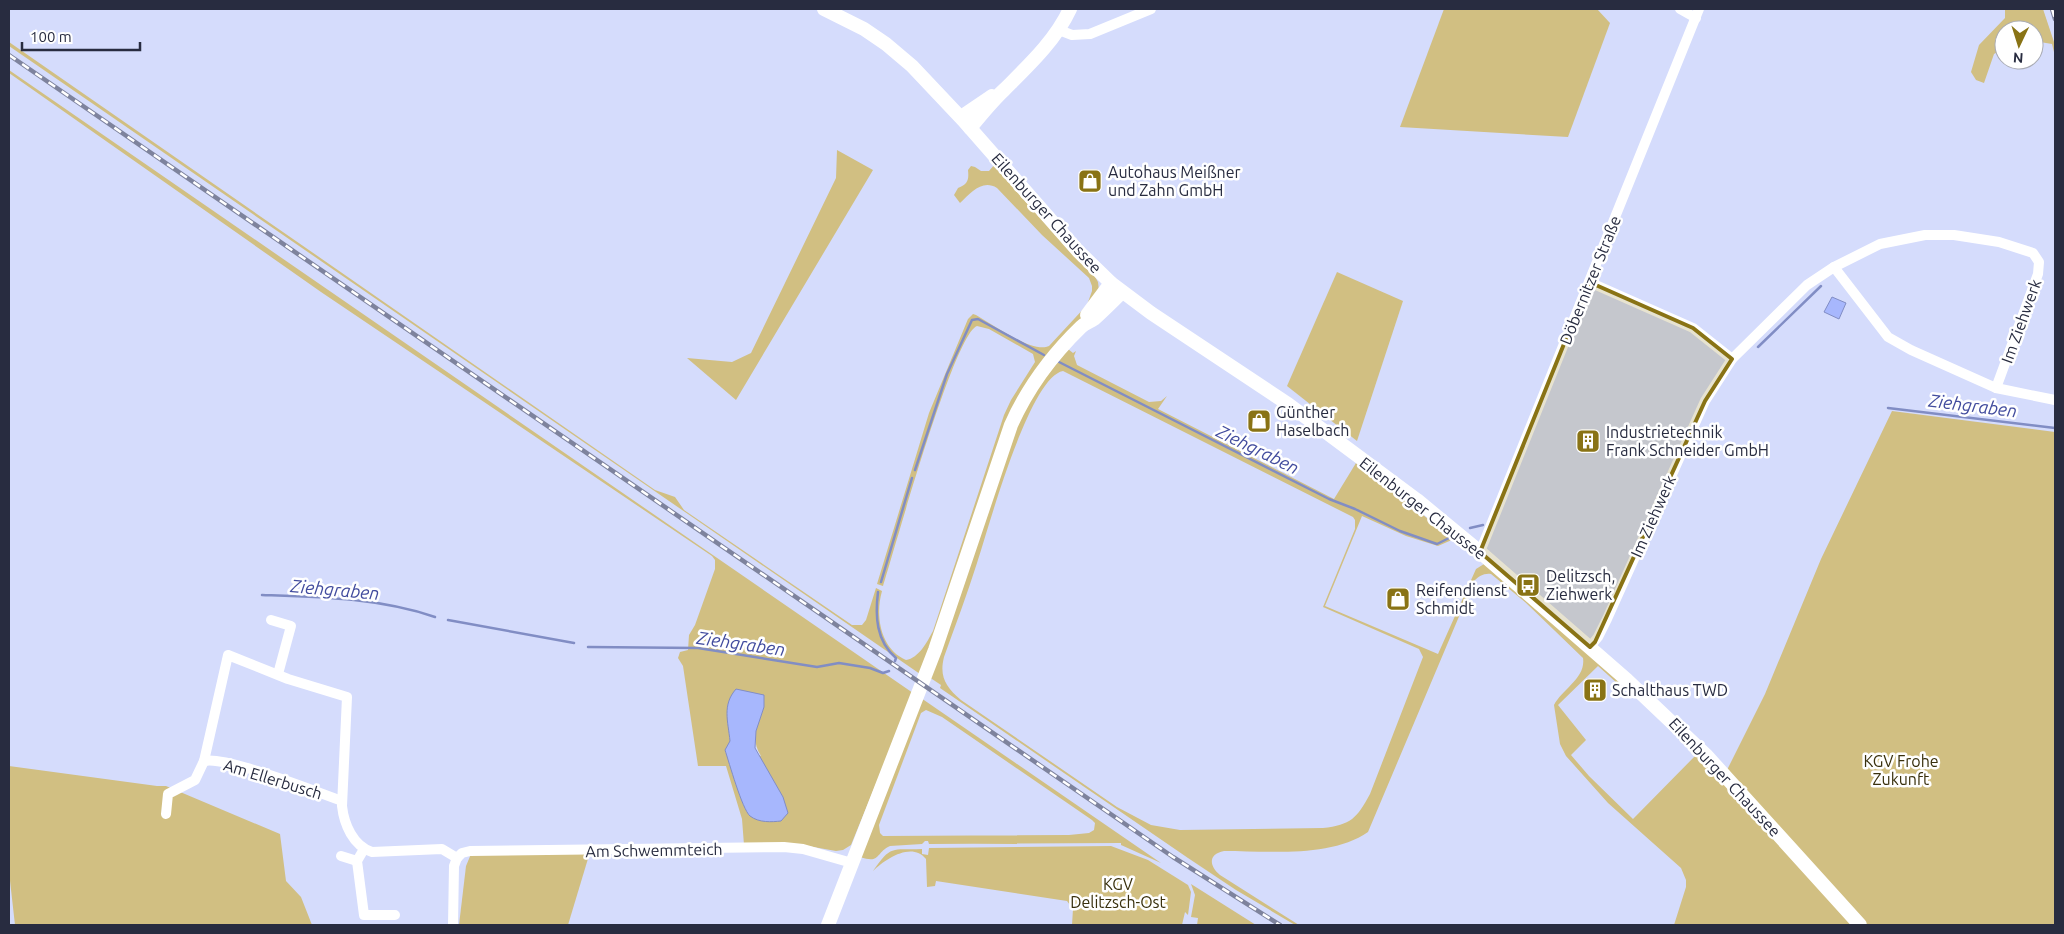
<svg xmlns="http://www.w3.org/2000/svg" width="2064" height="934" font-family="Ubuntu,sans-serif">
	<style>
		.green { fill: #d1bf82; fill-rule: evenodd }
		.water { fill: #a7b7fd; stroke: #818dc4 }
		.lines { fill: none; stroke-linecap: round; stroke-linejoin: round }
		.stream { stroke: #818dc4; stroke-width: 2.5 }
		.street { stroke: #fff; stroke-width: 10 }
		.secondary { stroke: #fff; stroke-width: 14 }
		.rail-casing { stroke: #7e839d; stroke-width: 4.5 }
		.rail { stroke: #fff; stroke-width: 2.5; stroke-dasharray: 8; stroke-linecap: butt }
		.marked { fill: #897315; fill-opacity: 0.2; stroke: #897315; stroke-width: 4; stroke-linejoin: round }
		.labels { text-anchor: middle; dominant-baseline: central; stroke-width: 5; stroke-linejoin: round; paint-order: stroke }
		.poi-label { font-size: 16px; fill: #282c40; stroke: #fff; text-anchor: start }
		.street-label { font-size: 16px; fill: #282c40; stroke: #fff }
		.park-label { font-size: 16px; fill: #39300d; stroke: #fff }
		.water-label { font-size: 18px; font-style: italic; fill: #424c9e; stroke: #fff }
	</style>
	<rect width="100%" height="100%" fill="#d5dcfc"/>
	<g class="green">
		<polygon points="1444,9 1597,9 1610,23 1568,137 1400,127"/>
		<polygon points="2005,9 2043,9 2055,45 2055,56 2052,44 2034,41 2034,30 2004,30 2004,48 1994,54 1984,83 1976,80 1971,72 1979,45 2005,18"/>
		<path d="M 9,42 L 655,490 L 675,497 L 684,510 L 852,625 L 862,625 L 866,620 L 876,588 L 882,591 C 875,615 880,649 906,660 C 919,658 927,642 933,631 L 1004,415 L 1011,400 L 1035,362 L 1033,354 L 989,329 L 977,326 C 954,334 894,551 883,586 L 877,584 L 929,413 L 968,319 L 973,314 L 976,315 C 992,324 1033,354 1049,346 L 1087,305 L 1092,291 L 1092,286 L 1089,278 L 1042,235 L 997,188 C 982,179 971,193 960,203 L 954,195 L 958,188 C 968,184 969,180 968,170 L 971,166 L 975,167 L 981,171 L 989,171 L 995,164 L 1094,275 L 1098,282 L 1099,291 L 1084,316 L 1034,374 L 920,674 L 9,46 Z"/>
		<path d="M 9,70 L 913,693 L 851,845 L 843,850 L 836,851 L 802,845 L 744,845 L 742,819 L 726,766 L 698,766 L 683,666 L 678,658 L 680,652 L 688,650 L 689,635 L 695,625 L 715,569 L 715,560 L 712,556 L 321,292 L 9,73 ZM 764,707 C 757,723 750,740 761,756 L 730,741 L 729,732 Z"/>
		<polygon points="837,150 873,170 736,400 687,358 732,362 751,353 836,178"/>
		<polygon points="1337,272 1403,301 1357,441 1287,386"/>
		<path d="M 1068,349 L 1073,353 L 1076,351 L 1074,356 L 1077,365 L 1149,402 L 1161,401 L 1167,396 L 1158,409 L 1334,499 L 1356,463 L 1454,539 L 1438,546 L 1406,536 L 1362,516 L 1325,606 L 1438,654 L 1476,569 L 1484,564 L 1620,681 L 1618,684 L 1598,666 L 1558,705 L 1586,740 L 1571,755 L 1589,776 L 1633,819 L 1696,755 L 1721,782 L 1765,694 L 1821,559 L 1892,411 L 2055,432 L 2055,925 L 1674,925 L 1686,887 L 1686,880 L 1681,868 L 1608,803 L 1566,756 L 1560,744 L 1554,705 C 1562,689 1586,678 1583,658 L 1525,602 L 1491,574 C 1484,573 1479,576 1474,581 L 1368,832 C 1331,858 1268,851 1224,851 C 1208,854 1209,866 1220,875 L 1299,925 L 1295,925 L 1236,890 L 1188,858 L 940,688 L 941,685 L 929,677 L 1025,403 ZM 1063,371 L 1353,517 L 1355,520 L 1355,529 L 1323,607 L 1419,649 L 1423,657 L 1370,794 C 1357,818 1351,825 1323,828 L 1180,830 L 1151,825 L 1117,807 L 961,700 C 946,687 939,677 944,657 C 955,626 967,595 977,563 C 988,530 1029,377 1063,371 Z"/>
		<path d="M 921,698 L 1161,863 L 1121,845 L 1121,843 L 929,844 L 928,841 L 925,841 L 922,844 L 890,846 C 875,853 881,864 860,857 ZM 926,710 L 942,717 L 1092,820 L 1095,823 L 1094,830 L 1089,833 L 1069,835 L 883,836 L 880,833 L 879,825 L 921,713 Z"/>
		<polygon points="9,766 157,786 166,786 280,834 286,881 301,897 312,925 15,925 9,872"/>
		<path d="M 1111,846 L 1148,860 L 1188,885 L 1191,892 L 1188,915 L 1185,912 L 1182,925 L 1072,925 L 1073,909 L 1067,901 L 936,881 L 935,886 L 927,887 L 926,859 C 912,841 885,859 873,871 C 891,845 891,850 922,849 L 922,854 L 928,855 L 929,848 Z"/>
		<polygon points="590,852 568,925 459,925 466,866 471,854"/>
		<polygon points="1191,884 1256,925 1197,925 1198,918 1191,917 1195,895"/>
	</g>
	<g class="water">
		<polygon points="1832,297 1846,303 1839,319 1824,312"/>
		<path d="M 736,689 L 764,695 L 764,707 L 756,731 L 755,748 L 783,797 L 788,813 L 781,821 C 772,822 759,823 750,816 C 742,809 729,762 725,750 L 730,741 C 728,721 722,705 736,689 Z"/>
	</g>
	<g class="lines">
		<g class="stream">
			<polyline points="1758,347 1821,286"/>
			<polyline points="1059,362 1329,499 1355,509 1400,531 1437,544 1449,538"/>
			<polyline points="1888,408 2055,428"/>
			<polyline points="915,470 947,374 972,320 978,319 1044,355"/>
			<polyline points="1470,528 1483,525"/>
			<polyline points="881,582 912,478"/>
			<path d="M 878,592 C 875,616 876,641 896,658 L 895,661"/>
			<path d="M 262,595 C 320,597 379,598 435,617"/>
			<polyline points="448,620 574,643"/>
			<polyline points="588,647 698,648 817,667 839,663 870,668 883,673 889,671"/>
		</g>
		<g class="street">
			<polyline points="1680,9 1696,18"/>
			<polyline points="1059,30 1072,35 1090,34 1151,9"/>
			<polyline points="1834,267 1888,337 1911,350 1996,388 2055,400"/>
			<polyline points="1589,282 1693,328 1732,359"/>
			<polyline points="1480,552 1699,9"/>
			<polyline points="271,620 291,626 278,674"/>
			<polyline points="1590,647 1598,637 1607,619 1705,401 1732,359 1807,285 1834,267 1880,244 1925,235 1954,235 1999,242 2033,253 2039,262 2038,274 1996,388"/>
			<path d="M 204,761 C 227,756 316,792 342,801"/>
			<path d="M 166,814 L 168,794 L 195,780 L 204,761 L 228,655 L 288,679 L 347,697 L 342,806 C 344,824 353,846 372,852 L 442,849 L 457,858"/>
			<polyline points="364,849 357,861 364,915 395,915"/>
			<polyline points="341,856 357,861"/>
			<polyline points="457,858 462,853 470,851 784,847 803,849 852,863"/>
			<polyline points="453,925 454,866 457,858"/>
		</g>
		<g class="secondary">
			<polyline points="824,9 864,29 886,44 912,66 963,120 1078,251 1111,283 1151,313 1288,404 1417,500 1480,552 1627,680 1706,755 1860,925"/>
			<polyline points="961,117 992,96"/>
			<path d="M 970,128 C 981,115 992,101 1004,90 C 1029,65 1055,41 1070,9"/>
			<polyline points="1087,315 1111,283"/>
			<path d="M 828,925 L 935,650 L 1011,425 C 1028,387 1051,356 1081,327 C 1085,323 1090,322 1094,319 C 1104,310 1113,301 1122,292"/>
		</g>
		<g class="rail-casing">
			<g id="rail">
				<polyline points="2052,9 2055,19"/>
				<polyline points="9,55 1173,857 1280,925"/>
			</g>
		</g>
		<use href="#rail" class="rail"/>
	</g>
	<path class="marked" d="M 1589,282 L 1693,328 L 1732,359 L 1705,401 L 1595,642 L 1590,647 L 1480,552 Z"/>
	<defs>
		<g id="shop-square" transform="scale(1.25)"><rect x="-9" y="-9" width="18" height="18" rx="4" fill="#897315" stroke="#fff"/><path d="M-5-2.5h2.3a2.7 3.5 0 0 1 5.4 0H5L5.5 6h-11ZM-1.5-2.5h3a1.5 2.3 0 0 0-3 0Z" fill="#fff"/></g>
		<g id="building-square" transform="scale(1.25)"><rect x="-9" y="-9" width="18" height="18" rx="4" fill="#897315" stroke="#fff"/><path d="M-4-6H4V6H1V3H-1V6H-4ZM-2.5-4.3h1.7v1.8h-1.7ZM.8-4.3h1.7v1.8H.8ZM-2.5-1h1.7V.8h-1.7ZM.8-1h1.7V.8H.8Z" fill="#fff"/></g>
		<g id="bus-square" transform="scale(1.25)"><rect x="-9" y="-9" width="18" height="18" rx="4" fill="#897315" stroke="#fff"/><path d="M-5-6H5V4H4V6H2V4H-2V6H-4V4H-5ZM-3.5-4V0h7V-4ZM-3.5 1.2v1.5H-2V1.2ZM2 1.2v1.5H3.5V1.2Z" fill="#fff"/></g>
	</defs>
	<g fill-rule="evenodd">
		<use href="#shop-square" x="1090" y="181"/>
		<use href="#shop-square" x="1259" y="421"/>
		<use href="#building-square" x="1588" y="441"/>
		<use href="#bus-square" x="1528" y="585"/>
		<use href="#shop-square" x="1398" y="599"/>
		<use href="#building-square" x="1595" y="690"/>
	</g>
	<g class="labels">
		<g class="poi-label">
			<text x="1108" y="172">Autohaus Meißner<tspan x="1108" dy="18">und Zahn GmbH</tspan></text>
			<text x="1276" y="412">Günther<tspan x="1276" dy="18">Haselbach</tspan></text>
			<text x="1606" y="432">Industrietechnik<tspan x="1606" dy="18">Frank Schneider GmbH</tspan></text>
			<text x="1546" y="576">Delitzsch,<tspan x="1546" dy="18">Ziehwerk</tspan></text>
			<text x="1416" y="590">Reifendienst<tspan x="1416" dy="18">Schmidt</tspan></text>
			<text x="1612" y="690">Schalthaus TWD</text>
		</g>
		<g class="street-label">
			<text transform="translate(1047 213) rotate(48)">Eilenburger Chaussee</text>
			<text transform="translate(1590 280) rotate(-68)">Döbernitzer Straße</text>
			<text transform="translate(2021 321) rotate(-70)">Im Ziehwerk</text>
			<text transform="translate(1423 508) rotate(38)">Eilenburger Chaussee</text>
			<text transform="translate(1653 516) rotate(-66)">Im Ziehwerk</text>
			<text transform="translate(1725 777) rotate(47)">Eilenburger Chaussee</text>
			<text transform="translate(273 779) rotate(17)">Am Ellerbusch</text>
			<text transform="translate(654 850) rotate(-1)">Am Schwemmteich</text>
		</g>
		<g class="park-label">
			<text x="1901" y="761">KGV Frohe<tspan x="1901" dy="18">Zukunft</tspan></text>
			<text x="1118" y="884">KGV<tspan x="1118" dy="18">Delitzsch-Ost</tspan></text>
		</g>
		<g class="water-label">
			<text transform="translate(1973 405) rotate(7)">Ziehgraben</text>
			<text transform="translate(1258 449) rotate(26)">Ziehgraben</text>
			<text transform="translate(335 589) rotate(5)">Ziehgraben</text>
			<text transform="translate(741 643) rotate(8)">Ziehgraben</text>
		</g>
	</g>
	<rect width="2064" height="934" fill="none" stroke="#282c40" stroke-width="20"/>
	<g transform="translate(2019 45) rotate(184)"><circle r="24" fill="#ffffff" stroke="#a9abb3"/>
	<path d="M0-4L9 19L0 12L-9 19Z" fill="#897315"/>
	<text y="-8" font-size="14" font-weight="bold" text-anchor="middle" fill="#282c40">N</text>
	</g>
	<path d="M22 42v8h118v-8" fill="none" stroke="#282c40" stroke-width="2.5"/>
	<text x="30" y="42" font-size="15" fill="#282c40" stroke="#ffffff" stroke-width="4" paint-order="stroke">100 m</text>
</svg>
